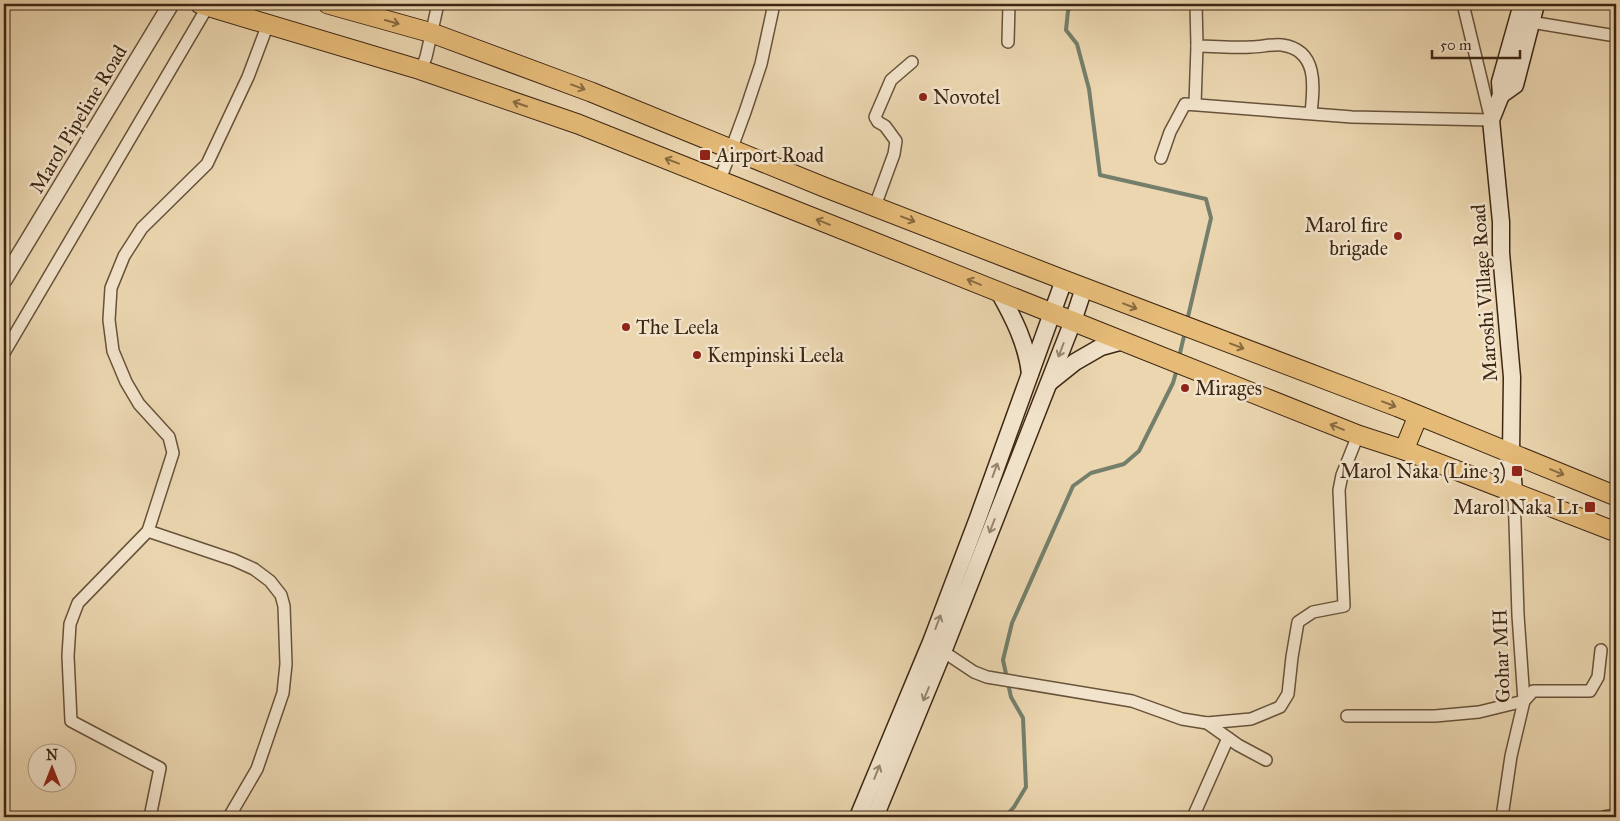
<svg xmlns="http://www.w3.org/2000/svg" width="1620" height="821" font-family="'IM FELL Great Primer',serif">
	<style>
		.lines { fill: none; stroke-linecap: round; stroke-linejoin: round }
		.stream { stroke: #747f6b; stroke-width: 4 }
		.minor-casing { stroke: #68533a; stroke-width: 14 }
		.tertiary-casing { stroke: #68533a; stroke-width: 18 }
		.secondary-casing { stroke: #3d2713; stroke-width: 19 }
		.primary-casing { stroke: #3d2713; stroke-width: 21 }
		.minor { stroke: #f2e4cc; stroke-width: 11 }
		.tertiary { stroke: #f2e4cc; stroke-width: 15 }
		.secondary { stroke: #f2e4cc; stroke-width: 16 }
		.primary { stroke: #e6bb78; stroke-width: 19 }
		.oneway { stroke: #896a40 }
		.oneway2 { stroke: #988670 }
		.poi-dot { fill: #8f2418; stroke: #f2e4cc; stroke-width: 2 }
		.labels { text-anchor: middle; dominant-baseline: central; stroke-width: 5; stroke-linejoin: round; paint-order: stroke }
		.poi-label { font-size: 20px; fill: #3d2713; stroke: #f2e4cc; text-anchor: start }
		.street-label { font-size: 20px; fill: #3d2713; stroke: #f2e4cc }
	</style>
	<rect width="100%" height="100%" fill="#ebd6b0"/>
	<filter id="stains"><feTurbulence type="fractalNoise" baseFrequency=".004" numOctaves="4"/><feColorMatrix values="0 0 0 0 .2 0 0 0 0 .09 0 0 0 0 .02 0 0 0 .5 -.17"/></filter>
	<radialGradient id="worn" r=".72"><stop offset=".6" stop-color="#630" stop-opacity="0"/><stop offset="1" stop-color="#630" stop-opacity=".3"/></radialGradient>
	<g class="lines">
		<g class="stream">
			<polyline points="1072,4 1068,11 1066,30 1077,44 1089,89 1100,175 1206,199 1211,218 1187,321"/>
			<polyline points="1179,357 1185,332"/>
			<polyline points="1005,817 1014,807 1026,787 1023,718 1011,697 1003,660 1012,623 1073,486 1091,473 1124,464 1139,451 1173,383 1177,369"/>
		</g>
		<g class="minor-casing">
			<g id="minor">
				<path d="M 1196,4 L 1197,46 C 1215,46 1233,48 1251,47 C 1261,47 1271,44 1282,45 C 1318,50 1314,86 1311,113"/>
				<polyline points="1524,21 1616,36"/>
				<polyline points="1008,42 1009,4"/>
				<polyline points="421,70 426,57 438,4"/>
				<polyline points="1195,104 1197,46"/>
				<polyline points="1161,158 1170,132 1185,104 1352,117 1491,120 1463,4"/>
				<polyline points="720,180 745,112 761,64 774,4"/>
				<polyline points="875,206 894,154 896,141 885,126 878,122 875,117 891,80 912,62"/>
				<polyline points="4,353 208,6"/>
				<polyline points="148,531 173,453 169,437 139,404 126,382 113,351 109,320 111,288 124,256 142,228 207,164 248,77 268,24"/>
				<polyline points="938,648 974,672 987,677 1132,701 1182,719 1207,723 1238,745 1266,760"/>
				<polyline points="1347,716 1435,716 1479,712 1524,701 1533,691 1590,691 1598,677 1601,650"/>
				<polyline points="1207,723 1251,719 1280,707 1288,694 1292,657 1298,622 1313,612 1344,606 1339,490 1342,475 1358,435"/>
				<polyline points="150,817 160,768 71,721 68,656 70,624 78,603 148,531 234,560 254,569 270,581 281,595 284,606 286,664 283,693 257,769 229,817"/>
				<polyline points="1193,817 1228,738"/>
				<polyline points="1502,817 1511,756 1524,701 1518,615 1514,492"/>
				<polyline points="1604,817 1616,815"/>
			</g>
		</g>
		<g class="tertiary-casing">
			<polyline id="tertiary" points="4,280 171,4"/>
		</g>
		<g class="secondary-casing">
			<g id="secondary">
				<polyline points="1501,95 1515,85 1536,4"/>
				<path d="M 999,292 C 1013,317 1027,344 1030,374"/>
				<polyline points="1050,382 1075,362 1101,347 1123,341"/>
				<polyline points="1514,492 1511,454 1512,377 1501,253 1501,222 1491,120 1501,95 1500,82 1522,4"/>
				<polyline points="858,817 931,642 978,518 1064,280"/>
				<polyline points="875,817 943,652 1073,321 1084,288"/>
			</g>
		</g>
		<g class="primary-casing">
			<g id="primary">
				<polyline points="200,4 421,70 578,124 1358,435 1404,450 1616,532"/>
				<polyline points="328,4 432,33 591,92 824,187 1064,280 1398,407 1616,496"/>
				<polyline points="1404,450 1418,416"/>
			</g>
		</g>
		<use href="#minor" class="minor"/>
		<use href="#tertiary" class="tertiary"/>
		<use href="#secondary" class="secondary"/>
		<use href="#primary" class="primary"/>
	</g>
	<defs><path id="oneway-shaft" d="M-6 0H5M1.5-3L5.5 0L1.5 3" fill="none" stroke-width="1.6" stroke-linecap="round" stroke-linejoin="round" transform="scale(1.25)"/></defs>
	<g class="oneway">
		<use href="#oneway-shaft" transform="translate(392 22) rotate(16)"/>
		<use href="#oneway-shaft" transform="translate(578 87) rotate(20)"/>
		<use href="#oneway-shaft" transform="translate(520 104) rotate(-161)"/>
		<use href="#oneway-shaft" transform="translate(672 161) rotate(-159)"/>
		<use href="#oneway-shaft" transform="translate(908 219) rotate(21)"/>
		<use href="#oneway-shaft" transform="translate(823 222) rotate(-158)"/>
		<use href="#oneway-shaft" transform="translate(974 282) rotate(-158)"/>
		<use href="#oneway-shaft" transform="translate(1130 306) rotate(21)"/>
		<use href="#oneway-shaft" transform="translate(1237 346) rotate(21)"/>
		<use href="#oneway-shaft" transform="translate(1389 404) rotate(21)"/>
		<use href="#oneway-shaft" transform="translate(1337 427) rotate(-158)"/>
		<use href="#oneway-shaft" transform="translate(1557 472) rotate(22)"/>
	</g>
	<g class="oneway2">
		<use href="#oneway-shaft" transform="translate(1061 350) rotate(111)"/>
		<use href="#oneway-shaft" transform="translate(995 470) rotate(-70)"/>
		<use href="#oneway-shaft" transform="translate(992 526) rotate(111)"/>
		<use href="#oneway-shaft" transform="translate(938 622) rotate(-69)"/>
		<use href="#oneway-shaft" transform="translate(926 694) rotate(113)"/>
		<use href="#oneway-shaft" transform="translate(877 772) rotate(-68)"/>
	</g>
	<g class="poi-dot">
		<circle cx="923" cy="97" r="5"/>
		<rect x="699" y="149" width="12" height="12" rx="2.5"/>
		<circle cx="1398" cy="236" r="5"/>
		<circle cx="626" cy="327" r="5"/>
		<circle cx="697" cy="355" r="5"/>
		<circle cx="1185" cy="388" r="5"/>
		<rect x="1511" y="465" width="12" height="12" rx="2.5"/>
		<rect x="1584" y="501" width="12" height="12" rx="2.5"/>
	</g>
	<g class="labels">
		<g class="poi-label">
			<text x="933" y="97">Novotel</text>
			<text x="716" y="155">Airport Road</text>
			<text x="1388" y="225" text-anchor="end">Marol fire<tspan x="1388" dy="23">brigade</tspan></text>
			<text x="636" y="327">The Leela</text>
			<text x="707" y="355">Kempinski Leela</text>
			<text x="1195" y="388">Mirages</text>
			<text x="1506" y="471" text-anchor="end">Marol Naka (Line 3)</text>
			<text x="1579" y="507" text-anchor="end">Marol Naka L1</text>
		</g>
		<g class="street-label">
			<text transform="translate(78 119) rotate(-59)">Marol Pipeline Road</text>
			<text transform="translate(1484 293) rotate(-94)">Maroshi Village Road</text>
			<text transform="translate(1501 656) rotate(-92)">Gohar MH</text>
		</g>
	</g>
	<rect width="1620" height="821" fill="none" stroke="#ebd6b0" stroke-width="20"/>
	<rect x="5" y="5" width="1610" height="811" fill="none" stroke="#3d2713" stroke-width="2.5"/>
	<rect x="10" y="10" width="1600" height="801" fill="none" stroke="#3d2713"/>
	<g transform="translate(52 768)"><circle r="24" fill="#f2e4cc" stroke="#aa9882"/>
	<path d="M0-4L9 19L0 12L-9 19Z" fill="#8f2418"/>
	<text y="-8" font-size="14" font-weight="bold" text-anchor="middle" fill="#3d2713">N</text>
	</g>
	<path d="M1432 50v8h88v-8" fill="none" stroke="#3d2713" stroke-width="2.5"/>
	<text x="1440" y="50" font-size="15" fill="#3d2713" stroke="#f2e4cc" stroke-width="4" paint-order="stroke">50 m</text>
	<rect width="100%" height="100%" filter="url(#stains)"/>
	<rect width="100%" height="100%" fill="url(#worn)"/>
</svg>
